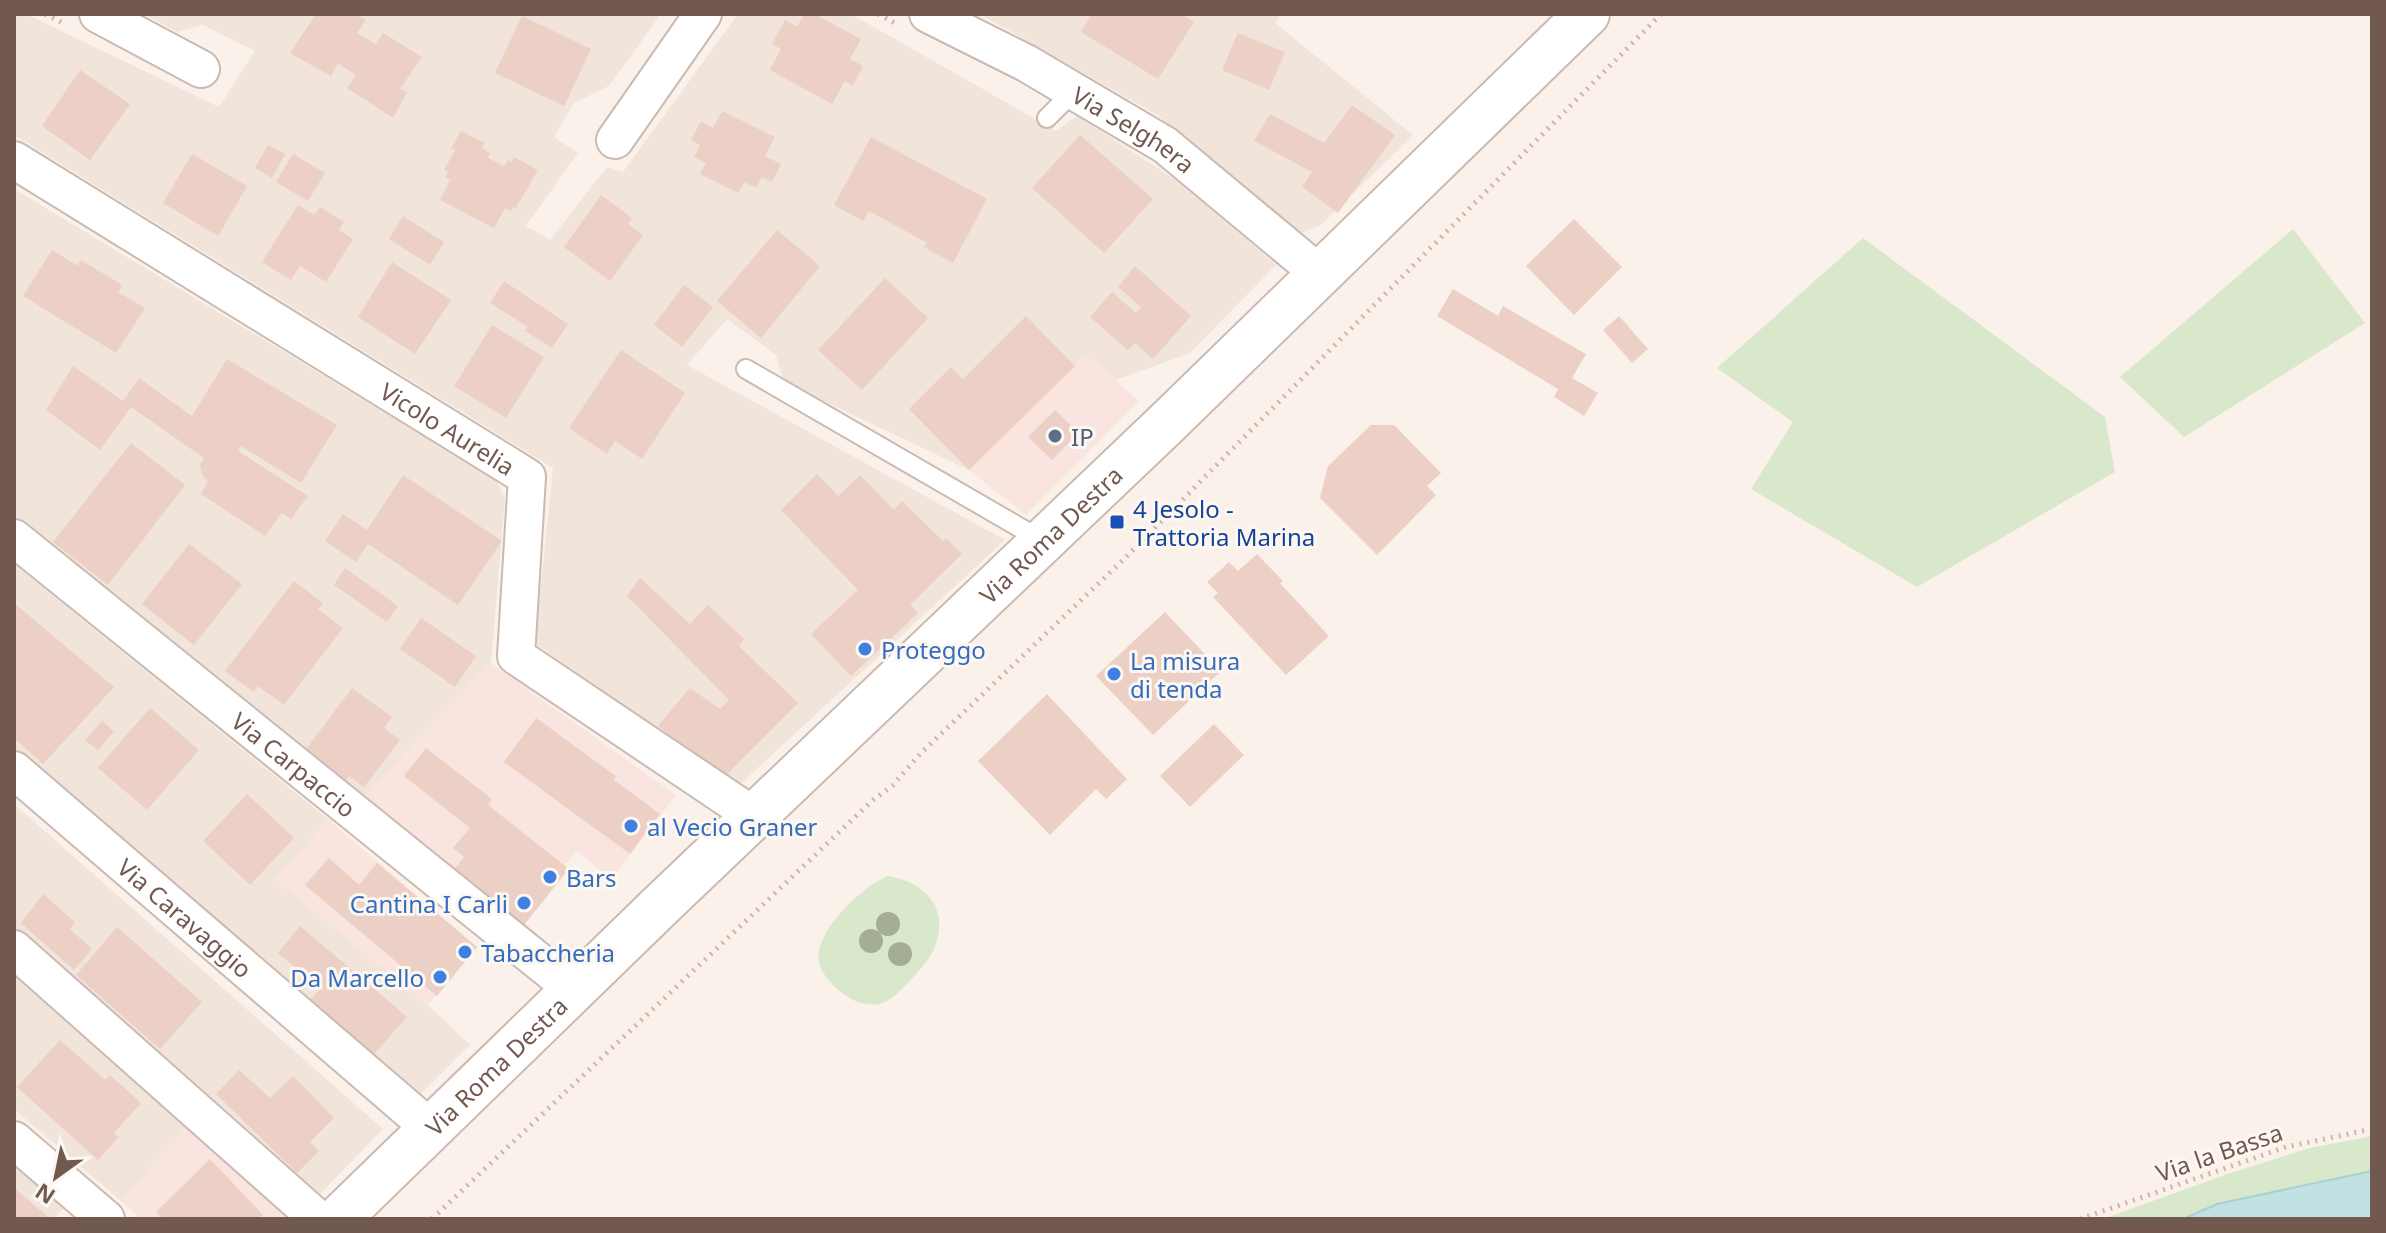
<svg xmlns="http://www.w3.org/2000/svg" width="2386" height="1233" font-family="'Noto Sans',sans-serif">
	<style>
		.residential { fill: #f1e4da }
		.commercial { fill: #f9e4e0 }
		.green { fill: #d9e7ca }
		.water { fill: #c1e1e2; stroke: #a8d1d2; stroke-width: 2 }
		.building { fill: #ecd0c5 }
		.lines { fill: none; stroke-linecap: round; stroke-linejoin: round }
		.service-casing { stroke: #cbbab1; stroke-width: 22 }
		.minor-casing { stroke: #cbbab1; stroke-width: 40 }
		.tertiary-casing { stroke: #cbbab1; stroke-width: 48 }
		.path { stroke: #d2b3a8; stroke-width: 5; stroke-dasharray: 2 6; stroke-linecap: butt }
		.service { stroke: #fff; stroke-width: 18 }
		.minor { stroke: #fff; stroke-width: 36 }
		.tertiary { stroke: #fff; stroke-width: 44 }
		.tree { fill: #a3ae92 }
		.service-dot { fill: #5c6f8a; stroke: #fdf7f1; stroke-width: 3 }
		.transit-dot { fill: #1a4fb4; stroke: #fdf7f1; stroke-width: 3 }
		.shop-dot { fill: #3f7fe0; stroke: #fdf7f1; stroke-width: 3 }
		.labels { text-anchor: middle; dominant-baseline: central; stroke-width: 6; stroke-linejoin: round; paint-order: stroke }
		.street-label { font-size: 24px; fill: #725950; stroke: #fdf7f1 }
		.service-label { font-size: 24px; fill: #4e5e75; stroke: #fdf7f1; text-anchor: start }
		.transit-label { font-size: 24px; fill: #164399; stroke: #fdf7f1; text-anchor: start }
		.shop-label { font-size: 24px; fill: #366cbe; stroke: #fdf7f1; text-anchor: start }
	</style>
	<rect width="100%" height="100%" fill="#faf2ea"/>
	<g class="residential">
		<polygon points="14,14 26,14 219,107 255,51 203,25 177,32 148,16 149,14 661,14 609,86 574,103 554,137 578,153 526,226 550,240 607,167 623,172 738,14 851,14 1056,131 1077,116 1179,182 1276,265 1190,353 1116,380 1086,354 969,470 784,382 776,355 727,319 687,365 1005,540 736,788 535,643 553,468 14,135"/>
		<polygon points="980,14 1281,14 1275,23 1413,135 1320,226 1297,234 1159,116"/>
		<polygon points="14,189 495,479 505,498 491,663 358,803 14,521"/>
		<polygon points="14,564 329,820 275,879 428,1005 470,1045 411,1104 14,754"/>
		<polygon points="14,804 383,1129 315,1199 14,932"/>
		<polygon points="14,972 189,1125 121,1201 14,1109"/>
		<polygon points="14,1160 68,1203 54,1219 14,1219"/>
	</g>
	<g class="commercial">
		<polygon points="1086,354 1139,401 1026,515 969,470"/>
		<polygon points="491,663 676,795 611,880 577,851 511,929 358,803"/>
		<polygon points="329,820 477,947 428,1005 275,879"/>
		<polygon points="189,1125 290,1218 141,1219 121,1201"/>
	</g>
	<g class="green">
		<polygon points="2293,229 2365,323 2184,437 2120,377"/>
		<polygon points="1863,238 2105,417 2115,472 1917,587 1751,489 1793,422 1717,368"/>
		<path d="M 888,876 C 926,882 951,910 934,949 C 928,962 917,973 908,983 C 900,991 891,1001 879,1004 C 866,1006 855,1002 845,995 C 835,988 821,974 819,962 C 814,931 863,886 888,876 Z"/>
		<polygon points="2372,1136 2372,1171 2217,1204 2183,1219 2103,1219 2230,1173 2310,1148"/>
	</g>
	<polygon class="water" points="2372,1171 2372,1219 2183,1219 2217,1204"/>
	<g class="building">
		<polygon points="316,14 355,14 366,20 357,33 376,44 383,33 422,57 400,89 407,92 393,118 347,88 356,75 338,63 331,76 290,53"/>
		<polygon points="804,14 814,14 861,39 850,59 863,66 853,86 845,81 832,104 770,70 781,49 772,44 785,20 797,27"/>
		<polygon points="1092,14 1181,14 1194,22 1158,79 1081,32"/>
		<polygon points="522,16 591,49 564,106 495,73"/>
		<polygon points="1238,33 1285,52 1269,90 1222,70"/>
		<polygon points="80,70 130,104 90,160 42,126"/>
		<polygon points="1352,105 1395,135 1338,213 1302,187 1312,172 1254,141 1270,114 1324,143"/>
		<polygon points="722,111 775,137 765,156 781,164 772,182 762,177 756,188 744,182 738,193 700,174 706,163 694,157 700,145 691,140 701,121 713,128"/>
		<polygon points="461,131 485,143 482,148 490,153 488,158 504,166 508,160 512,162 514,157 538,170 516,208 513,207 511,211 505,208 494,228 440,200 450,180 445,177 448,172 444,170 455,150 451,148"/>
		<polygon points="1080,135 1153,199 1104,253 1032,188"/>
		<polygon points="871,137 987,199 953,263 924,247 927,243 869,211 863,221 834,205"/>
		<polygon points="268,145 285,154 272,178 255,168"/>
		<polygon points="192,154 247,186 218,236 163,203"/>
		<polygon points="293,154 325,173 308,201 276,182"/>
		<polygon points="601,195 632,218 628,224 643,235 610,281 564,247"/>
		<polygon points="298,205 314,215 320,207 344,222 339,230 353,239 326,282 300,266 291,280 262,262"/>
		<polygon points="403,216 444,242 430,265 389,239"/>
		<polygon points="1574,219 1622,267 1574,315 1526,266"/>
		<polygon points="777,230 820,266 761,338 717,301"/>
		<polygon points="52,250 78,266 81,260 122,285 118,292 145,308 116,353 23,296"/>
		<polygon points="392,262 451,300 415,354 358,317"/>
		<polygon points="1135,266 1191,316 1153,359 1135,343 1128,350 1090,317 1112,292 1136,313 1141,307 1118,287"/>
		<polygon points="885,278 928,318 862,390 818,350"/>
		<polygon points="504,281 568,324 552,348 525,331 528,327 490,303"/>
		<polygon points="684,285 713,307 682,347 654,325"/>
		<polygon points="1453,289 1498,316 1503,306 1586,354 1572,378 1598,393 1584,416 1554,397 1558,389 1437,316"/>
		<polygon points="1026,316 1075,366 969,470 909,409 951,367 963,379"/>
		<polygon points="1619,316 1648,349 1632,363 1603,330"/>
		<polygon points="492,325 544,357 506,418 454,386"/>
		<polygon points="621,350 685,393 642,459 615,441 607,454 569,428"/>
		<polygon points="227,359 337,425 301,483 241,446 238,451 308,496 291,519 282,513 265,536 201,494 208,481 202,475 200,465 204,458 131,407 100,450 46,410 73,366 123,401 139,378 192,416"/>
		<polygon points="1055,410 1078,433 1052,460 1028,437"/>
		<polygon points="1371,425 1394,425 1441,473 1427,486 1436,495 1377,555 1320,498 1328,466"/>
		<polygon points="131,443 185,485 108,585 53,542"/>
		<polygon points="817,474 838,496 860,475 894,510 902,501 943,541 946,538 962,554 910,605 918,613 851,676 811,634 858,590 781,510"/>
		<polygon points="403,475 502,541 458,605 368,544 356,562 325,541 343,514 367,530"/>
		<polygon points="189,544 242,584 194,645 142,604"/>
		<polygon points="1257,554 1283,581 1280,583 1329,636 1286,675 1213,597 1218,593 1207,582 1229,562 1238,571"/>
		<polygon points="345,568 398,606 387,622 334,585"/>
		<polygon points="640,578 690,624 708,605 744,639 739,646 798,703 725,776 658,726 690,688 720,709 729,700 627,596"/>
		<polygon points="294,581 323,603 318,609 343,628 284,705 258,686 254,692 225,671"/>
		<polygon points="14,603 114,687 43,764 14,738 14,679 16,676 14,675"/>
		<polygon points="1165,612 1221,671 1153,735 1096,676"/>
		<polygon points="421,618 476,656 455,687 400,649"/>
		<polygon points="352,688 392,717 384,728 400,740 364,787 349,776 344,783 304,752"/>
		<polygon points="1047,694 1127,779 1106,799 1096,789 1050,835 978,761"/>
		<polygon points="150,708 199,750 147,810 98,768"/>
		<polygon points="536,718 616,776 614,780 660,814 630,854 504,762"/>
		<polygon points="102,721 114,731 98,750 85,740"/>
		<polygon points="1214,724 1244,755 1190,807 1160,776"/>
		<polygon points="426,748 492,799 488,805 569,869 520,930 450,875 464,857 453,848 470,828 404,776"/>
		<polygon points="247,794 294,838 250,885 203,841"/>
		<polygon points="329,858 359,885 377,863 477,947 437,996 305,885"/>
		<polygon points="43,894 75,922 70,929 92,949 74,970 21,923"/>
		<polygon points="300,926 407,1017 366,1063 303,1007 320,989 278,953"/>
		<polygon points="117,927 202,1002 160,1049 76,975"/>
		<polygon points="60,1040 105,1080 110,1075 141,1103 114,1133 119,1137 98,1160 17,1087"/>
		<polygon points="239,1070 270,1098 293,1076 334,1118 310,1142 319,1151 297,1173 216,1094"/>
		<polygon points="210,1159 263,1215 259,1219 163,1219 156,1212"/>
		<polygon points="14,1188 47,1216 44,1219 14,1219"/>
	</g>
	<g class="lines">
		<g class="service-casing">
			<g id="service">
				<polyline points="1047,118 1074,91"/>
				<polyline points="746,369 1043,541"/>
			</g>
		</g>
		<g class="minor-casing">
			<g id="minor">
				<polyline points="98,14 201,69"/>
				<path id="s1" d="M 928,14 L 1026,63 L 1165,145 L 1320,274"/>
				<polyline points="615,140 703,14"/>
				<path id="s2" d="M 14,160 L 527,477 L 516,656 L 754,816"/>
				<path id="s3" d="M 14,538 L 573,989"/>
				<path id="s4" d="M 14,770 L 430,1128"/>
				<polyline points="14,949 318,1219"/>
				<polyline points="14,1140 106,1219"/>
			</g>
		</g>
		<g class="tertiary-casing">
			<g id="tertiary">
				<path id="s5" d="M 338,1219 L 659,907 L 1167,423 L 1587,14"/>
			</g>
		</g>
		<g class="path">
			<polyline points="45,14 65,24"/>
			<polyline points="878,14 895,23"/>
			<polyline points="432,1219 873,800 893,785 921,753 1121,562 1661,14"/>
			<polyline points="2080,1219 2286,1147 2372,1129"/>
		</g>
		<use href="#service" class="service"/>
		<use href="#minor" class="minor"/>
		<use href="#tertiary" class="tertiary"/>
	</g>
	<g class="tree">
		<circle cx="888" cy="924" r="12"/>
		<circle cx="871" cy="941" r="12"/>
		<circle cx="900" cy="954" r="12"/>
	</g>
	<circle class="service-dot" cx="1055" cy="436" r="8"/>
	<rect class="transit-dot" x="1109" y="514" width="16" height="16" rx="4"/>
	<g class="shop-dot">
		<circle cx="865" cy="649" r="8"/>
		<circle cx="1114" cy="674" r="8"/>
		<circle cx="631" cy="826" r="8"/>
		<circle cx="550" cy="877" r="8"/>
		<circle cx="524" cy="903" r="8"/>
		<circle cx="465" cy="952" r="8"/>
		<circle cx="440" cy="977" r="8"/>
	</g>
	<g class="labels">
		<g class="street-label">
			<text stroke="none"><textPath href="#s1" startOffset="236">Via Selghera</textPath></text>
			<text stroke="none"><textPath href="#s2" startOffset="510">Vicolo Aurelia</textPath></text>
			<text stroke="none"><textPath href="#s5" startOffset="988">Via Roma Destra</textPath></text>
			<text stroke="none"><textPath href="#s3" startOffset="360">Via Carpaccio</textPath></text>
			<text stroke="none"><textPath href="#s4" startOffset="226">Via Caravaggio</textPath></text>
			<text stroke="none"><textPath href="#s5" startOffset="220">Via Roma Destra</textPath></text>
			<text transform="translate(2219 1152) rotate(-19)">Via la Bassa</text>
		</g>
		<g class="service-label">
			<text x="1071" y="436">IP</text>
		</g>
		<g class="transit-label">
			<text x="1133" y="508">4 Jesolo -<tspan x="1133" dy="28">Trattoria Marina</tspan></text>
		</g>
		<g class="shop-label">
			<text x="881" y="649">Proteggo</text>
			<text x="1130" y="660">La misura<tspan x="1130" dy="28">di tenda</tspan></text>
			<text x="647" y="826">al Vecio Graner</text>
			<text x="566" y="877">Bars</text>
			<text x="508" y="903" text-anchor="end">Cantina I Carli</text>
			<text x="481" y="952">Tabaccheria</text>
			<text x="424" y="977" text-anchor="end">Da Marcello</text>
		</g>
	</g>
	<rect width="2386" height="1233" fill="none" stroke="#725950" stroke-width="32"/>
	<g transform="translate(56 1177) rotate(213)" stroke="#fdf7f1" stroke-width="6" paint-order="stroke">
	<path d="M0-6L14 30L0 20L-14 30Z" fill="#725950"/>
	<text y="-12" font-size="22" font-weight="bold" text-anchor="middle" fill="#725950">N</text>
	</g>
</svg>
